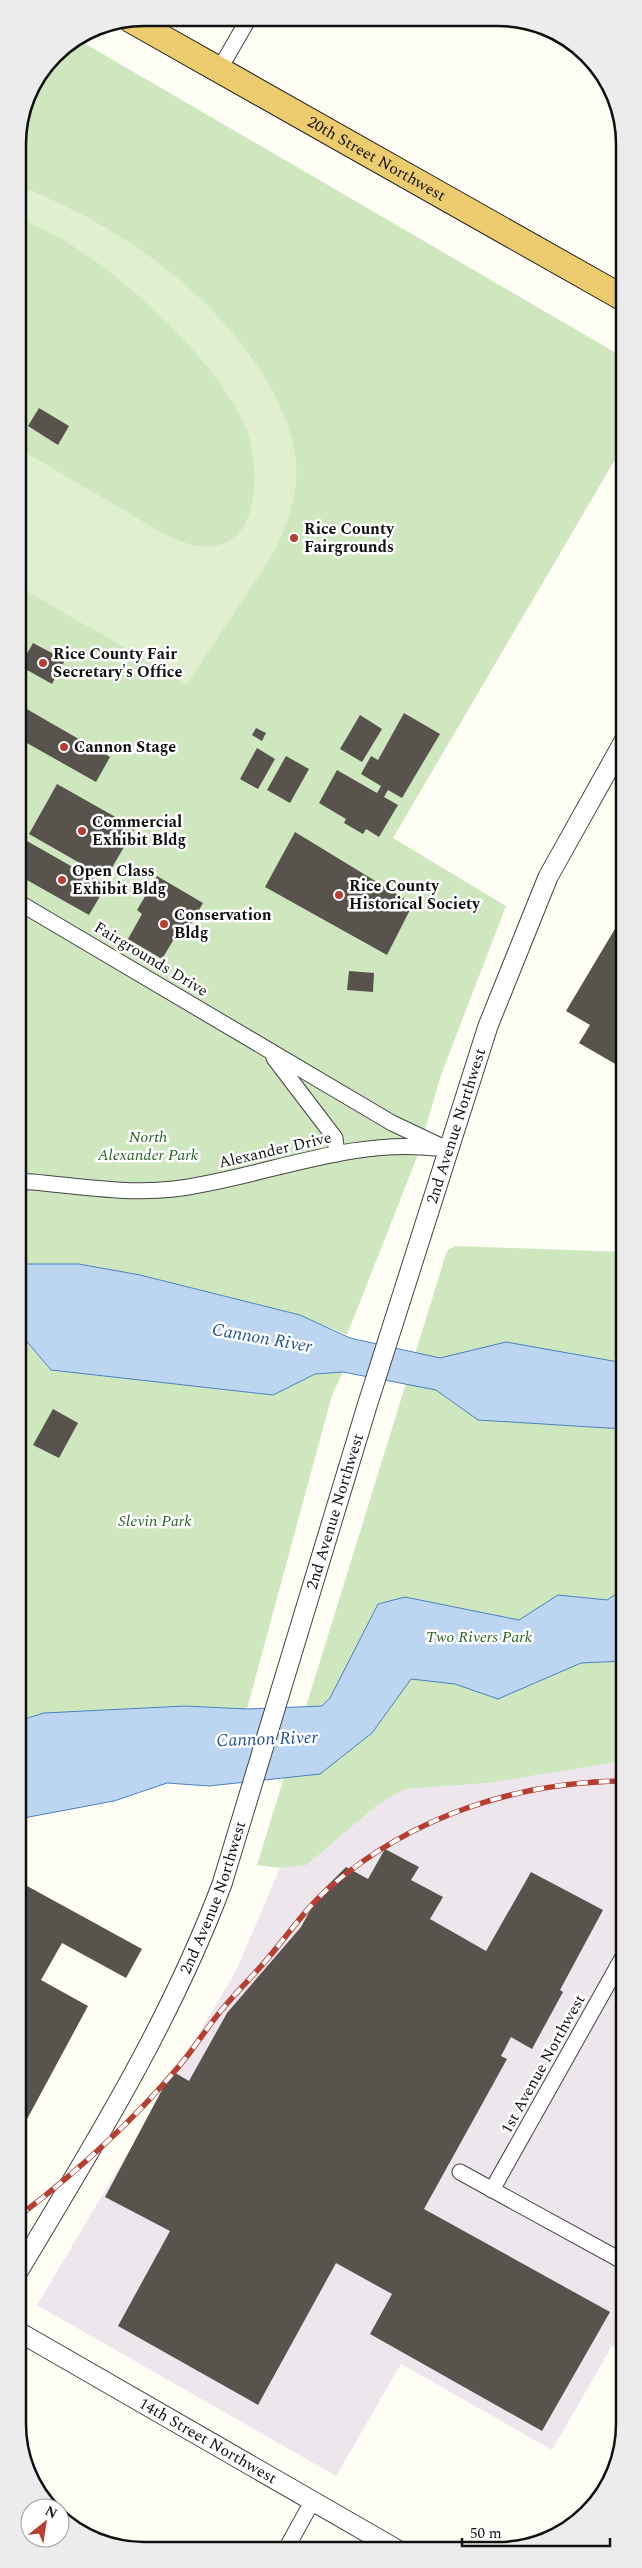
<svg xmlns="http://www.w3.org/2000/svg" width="642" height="2568" font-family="Spectral,serif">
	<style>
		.industrial { fill: #eee6ed }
		.green { fill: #cee7bf }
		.pitch { fill: #e0efd0 }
		.water { fill: #bcd6f2; stroke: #4981c3 }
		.building { fill: #58534d }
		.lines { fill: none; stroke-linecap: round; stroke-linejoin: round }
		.minor-casing { stroke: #434343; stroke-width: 17 }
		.tertiary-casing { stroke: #434343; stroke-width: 21 }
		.trunk-casing { stroke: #212121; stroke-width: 27 }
		.minor { stroke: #fff; stroke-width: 15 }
		.tertiary { stroke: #fff; stroke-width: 19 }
		.trunk { stroke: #eccc6e; stroke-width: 25 }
		.rail-casing { stroke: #b63f32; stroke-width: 5.5 }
		.rail { stroke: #fff; stroke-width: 4; stroke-dasharray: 11; stroke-linecap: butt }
		.poi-dot { fill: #b63f32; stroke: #fff; stroke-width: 2 }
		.labels { text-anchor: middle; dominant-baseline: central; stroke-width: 5; stroke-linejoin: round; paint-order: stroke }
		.street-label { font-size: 16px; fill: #101010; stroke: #fff }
		.poi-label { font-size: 16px; font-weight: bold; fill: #101010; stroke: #fff; text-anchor: start }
		.park-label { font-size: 16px; font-style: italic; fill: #296425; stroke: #fff }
		.water-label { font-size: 18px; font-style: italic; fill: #225499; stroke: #fff }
		.rim { fill: none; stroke: #101010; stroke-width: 2.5 }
	</style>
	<rect width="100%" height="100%" fill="#fefef4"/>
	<polygon class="industrial" points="624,1761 624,2352 612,2346 552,2450 401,2364 336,2476 37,2305 236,1971 280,1868 307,1865 376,1806 405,1789 488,1783"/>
	<g class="green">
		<polygon points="77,39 623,357 623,446 393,838 506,906 441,1075 417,1157 347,1335 300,1315 140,1275 79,1264 18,1264 18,136 27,95 55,54"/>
		<polygon points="456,1246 624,1252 624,1761 488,1783 405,1789 376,1806 307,1865 280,1868 257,1865 446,1254 449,1249"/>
		<polygon points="18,1331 51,1370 273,1395 315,1374 343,1372 332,1395 247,1709 185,1706 44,1713 18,1721"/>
	</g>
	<path class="pitch" d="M 18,185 C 56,201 94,219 129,242 C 199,288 280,368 295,454 C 301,490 287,531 268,562 L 187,684 L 18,586 L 18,448 C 53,469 88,489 122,509 C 144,522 169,539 193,545 C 214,550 235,543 245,524 C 257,499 257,464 249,438 C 229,365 90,240 18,219 Z"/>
	<g class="water">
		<polygon points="18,1264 79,1264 140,1275 300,1315 350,1338 440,1358 506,1342 624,1363 624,1429 478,1420 436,1390 343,1372 315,1374 273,1395 51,1370 18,1331"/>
		<polygon points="624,1589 624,1661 581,1663 498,1699 455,1684 411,1679 372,1733 320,1774 209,1786 167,1783 114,1801 18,1819 18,1721 44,1713 185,1706 247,1709 322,1706 330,1698 378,1604 405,1597 519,1620 558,1595 607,1600"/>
	</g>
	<g class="building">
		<polygon points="39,408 69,426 58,445 28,426"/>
		<polygon points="18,600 24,603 18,614"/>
		<polygon points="33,643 65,660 52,684 20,666"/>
		<polygon points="18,704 110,757 96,782 18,738"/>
		<polygon points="404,713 440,734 402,798 388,790 384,797 398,805 379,837 366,829 363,834 344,823 346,819 319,803 337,770 377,793 381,786 361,774 371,756 378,760"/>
		<polygon points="360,715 382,729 362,762 340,749"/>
		<polygon points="256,728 266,733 262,741 252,735"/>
		<polygon points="257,748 275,759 258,789 240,779"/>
		<polygon points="286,756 309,769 290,803 267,790"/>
		<polygon points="57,784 135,828 106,878 29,834"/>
		<polygon points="18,797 26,801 18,815"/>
		<polygon points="295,832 413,904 387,955 265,887"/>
		<polygon points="27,841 106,886 89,915 18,875 18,856"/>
		<polygon points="157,876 203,903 183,938 177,934 162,959 128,939 142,914 137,910"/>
		<polygon points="622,917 624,917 624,1069 579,1043 590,1025 566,1011"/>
		<polygon points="349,971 374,973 373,992 347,990"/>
		<polygon points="53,1409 78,1423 59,1458 33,1445"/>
		<polygon points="385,1849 419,1867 411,1880 443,1897 430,1919 486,1951 531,1872 603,1910 560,1990 563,1992 532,2049 511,2037 501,2056 507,2059 424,2209 610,2312 542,2431 370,2334 392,2294 336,2263 258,2405 118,2326 170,2231 105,2197 172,2071 189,2081 227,2013 301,1927 319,1894 346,1867 368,1879"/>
		<polygon points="18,1881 142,1949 126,1978 62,1943 41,1980 88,2006 19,2134"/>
	</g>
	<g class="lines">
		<g class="minor-casing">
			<g id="minor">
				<polyline points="219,70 249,18"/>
				<polyline points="18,902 392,1123 449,1150"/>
				<polyline points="274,1058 335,1138 337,1154"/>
				<path d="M 18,1181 C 70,1184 121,1195 174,1189 C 261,1178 347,1138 435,1148"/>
				<polyline points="460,2172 624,2262"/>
				<polyline points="492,2190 624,1955"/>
				<polyline points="286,2549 312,2502"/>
			</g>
		</g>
		<g class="tertiary-casing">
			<g id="tertiary">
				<path id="s1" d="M 19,2270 C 94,2145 171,2020 222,1884 L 367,1406 L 488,1026 L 548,877 L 624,741"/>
				<path id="s2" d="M 19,2332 L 396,2549"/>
			</g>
		</g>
		<g class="trunk-casing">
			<g id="trunk">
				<path id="s3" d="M 131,20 L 623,298"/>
			</g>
		</g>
		<use href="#minor" class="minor"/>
		<use href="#tertiary" class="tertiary"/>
		<use href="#trunk" class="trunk"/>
		<g class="rail-casing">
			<path id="rail" d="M 19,2216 C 77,2172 133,2121 180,2065 C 196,2046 209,2024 225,2006 C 241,1987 259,1970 274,1951 C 292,1929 309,1905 330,1887 C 412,1816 517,1782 624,1781"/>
		</g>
		<use href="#rail" class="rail"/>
	</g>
	<g class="poi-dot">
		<circle cx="294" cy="538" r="5"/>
		<circle cx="43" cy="663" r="5"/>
		<circle cx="64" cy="747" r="5"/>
		<circle cx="82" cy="831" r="5"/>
		<circle cx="62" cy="880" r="5"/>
		<circle cx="339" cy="895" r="5"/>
		<circle cx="164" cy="924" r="5"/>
	</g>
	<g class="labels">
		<g class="street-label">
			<text stroke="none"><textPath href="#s3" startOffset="282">20th Street Northwest</textPath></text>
			<text transform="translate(151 959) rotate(31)">Fairgrounds Drive</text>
			<text stroke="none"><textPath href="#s1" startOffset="1230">2nd Avenue Northwest</textPath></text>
			<text transform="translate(275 1150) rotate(-13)">Alexander Drive</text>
			<text stroke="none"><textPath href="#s1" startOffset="826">2nd Avenue Northwest</textPath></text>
			<text stroke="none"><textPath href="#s1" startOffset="421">2nd Avenue Northwest</textPath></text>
			<text transform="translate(543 2064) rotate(-61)">1st Avenue Northwest</text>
			<text stroke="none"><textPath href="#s2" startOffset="218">14th Street Northwest</textPath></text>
		</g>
		<g class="poi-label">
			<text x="304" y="529">Rice County<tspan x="304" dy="18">Fairgrounds</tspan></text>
			<text x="53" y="654">Rice County Fair<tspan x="53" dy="18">Secretary's Office</tspan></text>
			<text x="74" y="747">Cannon Stage</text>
			<text x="92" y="822">Commercial<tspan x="92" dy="18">Exhibit Bldg</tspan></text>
			<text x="72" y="871">Open Class<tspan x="72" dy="18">Exhibit Bldg</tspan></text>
			<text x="349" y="886">Rice County<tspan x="349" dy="18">Historical Society</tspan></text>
			<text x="174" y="915">Conservation<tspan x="174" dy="18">Bldg</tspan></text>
		</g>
		<g class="park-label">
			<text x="148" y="1137">North<tspan x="148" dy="18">Alexander Park</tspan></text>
			<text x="155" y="1521">Slevin Park</text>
			<text x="479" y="1637">Two Rivers Park</text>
		</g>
		<g class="water-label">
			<text transform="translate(262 1338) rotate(10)">Cannon River</text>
			<text transform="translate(267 1739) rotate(-2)">Cannon River</text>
		</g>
	</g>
	<path d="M0 0H642V2568H0ZM144 26H498A118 118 0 0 1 616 144V2424A118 118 0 0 1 498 2542H144A118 118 0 0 1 26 2424V144A118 118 0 0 1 144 26Z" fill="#ececec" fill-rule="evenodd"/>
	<path class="rim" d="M144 26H498A118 118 0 0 1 616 144V2424A118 118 0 0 1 498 2542H144A118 118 0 0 1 26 2424V144A118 118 0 0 1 144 26Z"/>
	<g transform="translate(45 2523) rotate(30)"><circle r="24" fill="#ffffff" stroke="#9f9f9f"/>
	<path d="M0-4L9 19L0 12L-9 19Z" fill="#b63f32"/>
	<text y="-8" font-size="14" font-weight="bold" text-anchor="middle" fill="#101010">N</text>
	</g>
	<path d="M462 2538v8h148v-8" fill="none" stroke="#101010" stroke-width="2.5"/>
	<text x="470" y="2538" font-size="15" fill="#101010" stroke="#ffffff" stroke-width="4" paint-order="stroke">50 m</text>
</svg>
